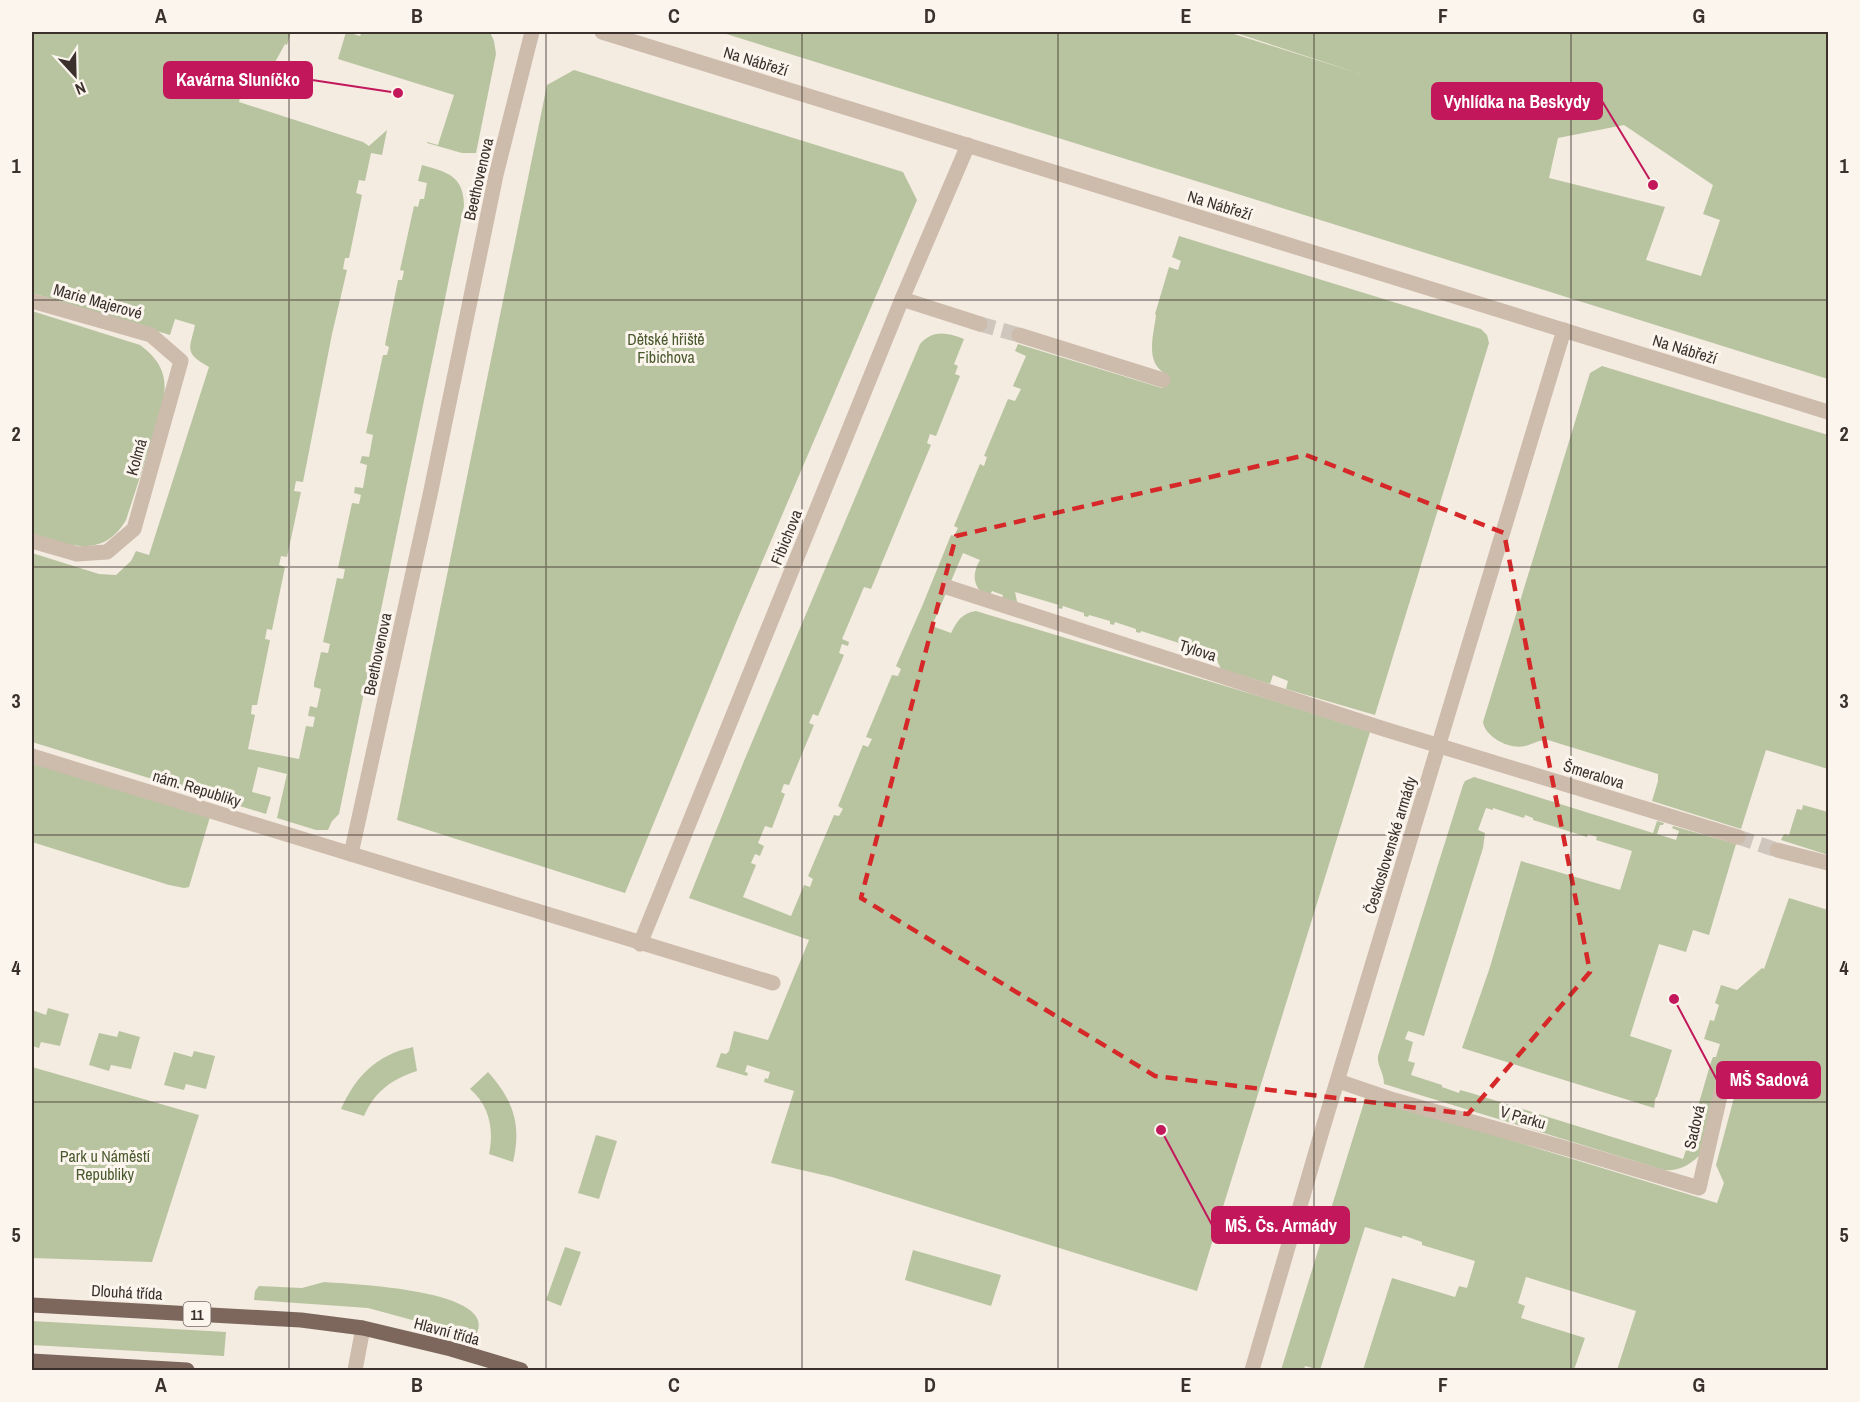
<svg xmlns="http://www.w3.org/2000/svg" width="1860" height="1402" font-family="'Archivo Narrow',sans-serif">
	<style>
		.green { fill: #b8c4a0; fill-rule: evenodd }
		.lines { fill: none; stroke-linecap: round; stroke-linejoin: round }
		.minor-tunnel { stroke: #cfc6bd; stroke-width: 15; stroke-dasharray: 15 8; stroke-linecap: butt }
		.minor { stroke: #cdbbac; stroke-width: 15 }
		.tertiary { stroke: #cdbbac; stroke-width: 15 }
		.primary { stroke: #7d675c; stroke-width: 15 }
		.marked { fill: none; stroke: #d62828; stroke-width: 4.5; stroke-dasharray: 12 8; stroke-linejoin: round }
		.grid { fill: none; stroke: #3b302b; stroke-width: 1.5; stroke-opacity: 0.55 }
		.labels { text-anchor: middle; dominant-baseline: central; stroke-width: 6; stroke-linejoin: round; paint-order: stroke }
		.shield { fill: #fbf5ee; stroke: #756b66; stroke-width: 1.5 }
		.shield-label { font-size: 15px; font-weight: bold; fill: #3b302b }
		.street-label { font-size: 16px; fill: #3b302b; stroke: #fbf5ee }
		.park-label { font-size: 16px; fill: #4a5a2e; stroke: #fbf5ee }
		.leader { fill: none; stroke: #c2185b; stroke-width: 2 }
		.callout-dot { fill: #c2185b; stroke: #fbf5ee; stroke-width: 2 }
		.callout { fill: #c2185b; stroke: #c2185b; stroke-width: 2 }
		.callout-label { font-size: 18px; text-anchor: middle; font-weight: bold; fill: #fff }
		.neatline { fill: none; stroke: #3b302b; stroke-width: 2 }
		.grid-label { font-size: 20px; text-anchor: middle; font-weight: bold; fill: #3b302b }
	</style>
	<rect width="100%" height="100%" fill="#f4ebe1"/>
	<g class="green">
		<path d="M 32,32 L 291,32 L 287,45 L 285,44 L 264,82 L 254,90 L 242,88 L 239,102 L 363,142 L 369,146 L 387,130 L 382,155 L 371,153 L 365,181 L 359,180 L 356,193 L 362,195 L 349,258 L 345,258 L 343,269 L 347,270 L 332,334 L 303,482 L 296,481 L 294,491 L 301,492 L 287,557 L 281,556 L 279,565 L 285,567 L 272,630 L 267,629 L 265,639 L 270,640 L 257,705 L 252,705 L 251,714 L 255,715 L 248,749 L 299,759 L 306,726 L 313,727 L 315,717 L 308,716 L 310,706 L 317,708 L 321,689 L 314,687 L 314,683 L 321,652 L 328,653 L 330,644 L 323,642 L 337,578 L 343,579 L 345,569 L 338,568 L 352,503 L 359,504 L 361,495 L 354,493 L 355,487 L 363,488 L 367,465 L 360,463 L 362,456 L 369,457 L 373,435 L 366,433 L 383,355 L 387,355 L 389,347 L 385,345 L 398,280 L 402,280 L 404,271 L 400,270 L 414,206 L 418,207 L 420,199 L 424,199 L 427,183 L 418,181 L 422,165 C 446,172 464,175 464,206 L 339,814 L 332,821 L 328,830 L 316,830 L 277,818 L 287,774 L 258,767 L 252,792 L 271,797 L 266,814 L 32,742 L 32,553 L 99,574 L 116,575 L 131,561 L 136,551 L 149,555 L 209,367 C 183,353 190,349 195,325 L 175,319 L 170,335 L 32,293 Z"/>
		<polygon points="346,32 360,36 362,32 490,32 494,41 496,54 476,153 462,153 427,143 427,142 438,145 454,95 338,59"/>
		<path d="M 720,32 L 1228,32 L 1361,74 L 1233,32 L 1828,32 L 1828,379 ZM 1624,125 L 1713,185 L 1703,214 L 1720,220 L 1701,276 L 1646,260 L 1665,207 L 1549,178 L 1558,138 Z"/>
		<polygon points="574,70 903,172 917,200 738,618 625,893 397,820 547,85"/>
		<path d="M 1179,236 L 1481,329 L 1487,335 L 1489,343 L 1375,715 L 1286,689 L 1288,681 L 1273,675 L 1270,684 L 1221,669 L 1214,654 L 1141,631 L 1140,633 L 1136,632 L 1136,629 L 1115,622 L 1114,625 L 1110,624 L 1110,621 L 1089,615 L 1088,617 L 1084,616 L 1084,613 L 1063,606 L 1062,609 L 1058,608 L 1059,605 L 1015,592 L 1018,606 L 1001,601 L 1003,595 L 992,591 L 989,597 C 973,589 971,575 980,560 L 963,553 L 932,626 L 951,633 C 957,621 962,613 976,611 L 1265,698 L 1370,732 L 1197,1291 L 832,1177 L 771,1163 L 794,1091 L 764,1082 L 765,1078 L 768,1079 L 770,1072 L 747,1065 L 745,1072 L 748,1073 L 747,1076 L 716,1067 L 721,1053 L 726,1054 L 729,1051 L 734,1031 L 768,1040 L 809,940 L 689,898 L 744,761 L 920,344 C 934,329 947,333 964,339 L 954,364 L 958,366 L 955,374 L 960,376 L 936,436 L 930,434 L 927,443 L 931,445 L 871,589 L 864,587 L 842,639 L 849,642 L 848,646 L 842,644 L 839,653 L 844,655 L 818,716 L 813,714 L 809,723 L 814,725 L 789,785 L 784,784 L 781,792 L 785,794 L 772,828 L 765,826 L 758,843 L 764,846 L 760,856 L 755,854 L 751,863 L 756,865 L 743,897 L 791,916 L 804,885 L 810,887 L 813,879 L 808,876 L 834,815 L 839,816 L 843,809 L 838,806 L 863,745 L 868,747 L 872,739 L 866,737 L 892,675 L 898,676 L 901,669 L 896,666 L 923,604 L 951,535 L 954,536 L 958,528 L 954,526 L 980,464 L 984,466 L 987,457 L 984,456 L 1008,399 L 1015,401 L 1021,389 L 1013,386 L 1026,356 L 1015,351 L 1018,344 L 1162,388 L 1166,374 C 1144,363 1154,334 1156,315 L 1155,314 L 1169,267 L 1178,270 L 1181,261 L 1172,257 Z"/>
		<path d="M 32,311 L 140,345 C 165,364 168,380 162,409 L 126,520 C 103,560 67,545 32,534 Z"/>
		<path d="M 1602,366 L 1828,435 L 1828,769 L 1766,750 L 1741,829 L 1652,801 L 1658,781 L 1658,774 L 1548,740 C 1538,740 1533,744 1525,746 C 1510,750 1485,737 1483,722 L 1590,373 Z"/>
		<polygon points="32,757 210,817 189,887 184,888 169,885 32,842"/>
		<path d="M 1474,777 L 1653,833 L 1657,821 L 1664,823 L 1663,825 L 1660,825 L 1657,834 L 1676,840 L 1679,831 L 1672,828 L 1673,826 L 1736,844 L 1709,935 L 1693,930 L 1686,952 L 1659,944 L 1630,1036 L 1672,1050 L 1657,1097 L 1656,1097 L 1654,1103 L 1655,1103 L 1654,1108 L 1462,1048 L 1490,967 L 1521,861 L 1620,890 L 1632,851 L 1596,840 L 1597,837 L 1588,834 L 1587,837 L 1533,820 L 1533,818 L 1525,815 L 1524,818 L 1493,808 L 1493,810 L 1486,808 L 1478,830 L 1485,833 L 1483,848 L 1424,1036 L 1408,1031 L 1405,1039 L 1413,1042 L 1408,1061 L 1415,1063 L 1411,1075 L 1442,1085 L 1442,1087 L 1459,1093 L 1460,1090 L 1471,1093 L 1683,1159 L 1687,1147 L 1691,1149 L 1694,1146 L 1702,1122 L 1694,1120 L 1711,1062 L 1713,1057 L 1716,1057 L 1720,1044 L 1704,1039 L 1710,1020 L 1714,1021 L 1719,1005 L 1715,1003 L 1721,985 L 1737,990 L 1762,968 L 1764,969 L 1789,898 L 1828,910 L 1828,1370 L 1617,1370 L 1636,1311 L 1526,1277 L 1518,1303 L 1525,1306 L 1521,1318 L 1585,1338 L 1574,1370 L 1363,1370 L 1392,1278 L 1455,1297 L 1459,1286 L 1467,1288 L 1475,1261 L 1422,1245 L 1422,1242 L 1405,1236 L 1402,1236 L 1402,1238 L 1365,1227 L 1320,1370 L 1305,1366 L 1304,1370 L 1281,1370 L 1366,1096 L 1717,1203 L 1724,1183 L 1716,1165 L 1739,1079 L 1725,1076 L 1699,1156 C 1688,1166 1679,1171 1664,1170 L 1384,1084 C 1384,1072 1377,1067 1378,1056 L 1463,785 L 1465,781 Z"/>
		<polygon points="1803,805 1828,812 1828,855 1781,840 1784,834 1789,835 1797,809 1802,810"/>
		<polygon points="48,1008 69,1014 60,1046 41,1042 39,1048 32,1046 32,1010 46,1015"/>
		<polygon points="119,1031 140,1037 131,1069 111,1065 109,1071 89,1065 99,1033 117,1037"/>
		<path d="M 413,1047 L 417,1071 C 392,1079 375,1091 364,1116 L 341,1109 C 356,1076 376,1055 413,1047 Z"/>
		<polygon points="194,1051 215,1056 206,1089 186,1084 184,1090 164,1085 174,1052 192,1057"/>
		<polygon points="32,1067 199,1115 152,1262 32,1258"/>
		<path d="M 488,1072 C 513,1100 522,1124 513,1162 L 489,1154 C 494,1130 490,1106 470,1089 Z"/>
		<polygon points="596,1135 617,1141 599,1199 578,1193"/>
		<polygon points="565,1247 581,1252 561,1306 546,1300"/>
		<polygon points="913,1250 1001,1275 991,1306 905,1280"/>
		<path d="M 324,1282 C 347,1284 506,1289 475,1337 L 368,1308 L 254,1300 L 255,1291 L 259,1286 L 302,1288 Z"/>
		<polygon points="32,1321 226,1332 224,1356 32,1345"/>
	</g>
	<g class="lines">
		<g class="minor-tunnel">
			<polyline points="980,324 1019,335"/>
			<polyline points="1738,837 1777,850"/>
		</g>
		<g class="minor">
			<polyline points="532,32 496,175 430,495 351,854 773,983"/>
			<polyline points="602,32 1828,412"/>
			<polyline points="902,299 980,324"/>
			<polyline points="32,301 151,335 181,361 134,529 107,552 77,554 32,541"/>
			<polyline points="1019,335 1163,380"/>
			<polyline points="947,587 1384,729 1738,837"/>
			<polyline points="32,756 351,854"/>
			<polyline points="1777,850 1828,863"/>
			<polyline points="640,944 902,299 968,145"/>
			<polyline points="1338,1081 1394,1100 1558,1146 1699,1188 1725,1074"/>
			<polyline points="1252,1370 1322,1131 1564,330"/>
		</g>
		<polyline class="tertiary" points="355,1370 363,1328"/>
		<g class="primary">
			<polyline points="32,1305 301,1320 363,1328 451,1349 521,1370"/>
			<polyline points="32,1361 187,1370"/>
		</g>
	</g>
	<path class="marked" d="M 1306,455 L 1504,533 L 1590,972 L 1468,1114 L 1155,1076 L 861,898 L 956,536 Z"/>
	<path class="grid" d="M 289,32 L 289,1370M 546,32 L 546,1370M 802,32 L 802,1370M 1058,32 L 1058,1370M 1314,32 L 1314,1370M 1571,32 L 1571,1370M 32,300 L 1828,300M 32,567 L 1828,567M 32,835 L 1828,835M 32,1102 L 1828,1102"/>
	<g class="labels">
		<rect class="shield" x="183.5" y="1302" width="27" height="24" rx="4.5"/>
		<g class="shield-label">
			<text x="197" y="1314">11</text>
		</g>
		<g class="street-label">
			<text transform="translate(756 61) rotate(17)">Na Nábřeží</text>
			<text transform="translate(478 179) rotate(-77)">Beethovenova</text>
			<text transform="translate(1220 205) rotate(17)">Na Nábřeží</text>
			<text transform="translate(98 301) rotate(16)">Marie Majerové</text>
			<text transform="translate(1685 349) rotate(17)">Na Nábřeží</text>
			<text transform="translate(136 457) rotate(-74)">Kolmá</text>
			<text transform="translate(786 537) rotate(-68)">Fibichova</text>
			<text transform="translate(1198 650) rotate(18)">Tylova</text>
			<text transform="translate(377 654) rotate(-78)">Beethovenova</text>
			<text transform="translate(1594 774) rotate(17)">Šmeralova</text>
			<text transform="translate(197 788) rotate(17)">nám. Republiky</text>
			<text transform="translate(1390 845) rotate(-73)">Československé armády</text>
			<text transform="translate(1523 1117) rotate(16)">V Parku</text>
			<text transform="translate(1694 1127) rotate(-77)">Sadová</text>
			<text transform="translate(127 1292) rotate(3)">Dlouhá třída</text>
			<text transform="translate(447 1331) rotate(15)">Hlavní třída</text>
		</g>
		<g class="park-label">
			<text x="666" y="339">Dětské hřiště<tspan x="666" dy="18">Fibichova</tspan></text>
			<text x="105" y="1156">Park u Náměstí<tspan x="105" dy="18">Republiky</tspan></text>
		</g>
	</g>
	<path class="leader" d="M398 93L312 80M1653 185L1602 101M1674 999L1717 1080M1161 1130L1212 1225"/>
	<g class="callout-dot">
		<circle cx="398" cy="93" r="6"/>
		<circle cx="1653" cy="185" r="6"/>
		<circle cx="1674" cy="999" r="6"/>
		<circle cx="1161" cy="1130" r="6"/>
	</g>
	<g class="callout">
		<rect x="164" y="62" width="148" height="36" rx="6"/>
		<rect x="1432" y="83" width="170" height="36" rx="6"/>
		<rect x="1717" y="1062" width="103" height="36" rx="6"/>
		<rect x="1212" y="1207" width="137" height="36" rx="6"/>
	</g>
	<g class="callout-label">
		<text x="238" y="86">Kavárna Sluníčko</text>
		<text x="1517" y="108">Vyhlídka na Beskydy</text>
		<text x="1769" y="1086">MŠ Sadová</text>
		<text x="1281" y="1232">MŠ. Čs. Armády</text>
	</g>
	<rect width="1860" height="1402" fill="none" stroke="#fbf5ee" stroke-width="66"/>
	<g transform="translate(75 75) rotate(158)" stroke="#fbf5ee" stroke-width="4.5" paint-order="stroke">
	<path d="M0-4.5L10 22L0 15L-10 22Z" fill="#3b302b"/>
	<text y="-9" font-size="16" font-weight="bold" text-anchor="middle" fill="#3b302b">N</text>
	</g>
	<rect x="33" y="33" width="1794" height="1336" class="neatline"/>
	<g class="grid-label">
		<text x="161" y="23">A</text>
		<text x="417" y="23">B</text>
		<text x="674" y="23">C</text>
		<text x="930" y="23">D</text>
		<text x="1186" y="23">E</text>
		<text x="1443" y="23">F</text>
		<text x="1699" y="23">G</text>
		<text x="16" y="173">1</text>
		<text x="1844" y="173">1</text>
		<text x="16" y="441">2</text>
		<text x="1844" y="441">2</text>
		<text x="16" y="708">3</text>
		<text x="1844" y="708">3</text>
		<text x="16" y="975">4</text>
		<text x="1844" y="975">4</text>
		<text x="16" y="1242">5</text>
		<text x="1844" y="1242">5</text>
		<text x="161" y="1392">A</text>
		<text x="417" y="1392">B</text>
		<text x="674" y="1392">C</text>
		<text x="930" y="1392">D</text>
		<text x="1186" y="1392">E</text>
		<text x="1443" y="1392">F</text>
		<text x="1699" y="1392">G</text>
	</g>
</svg>
